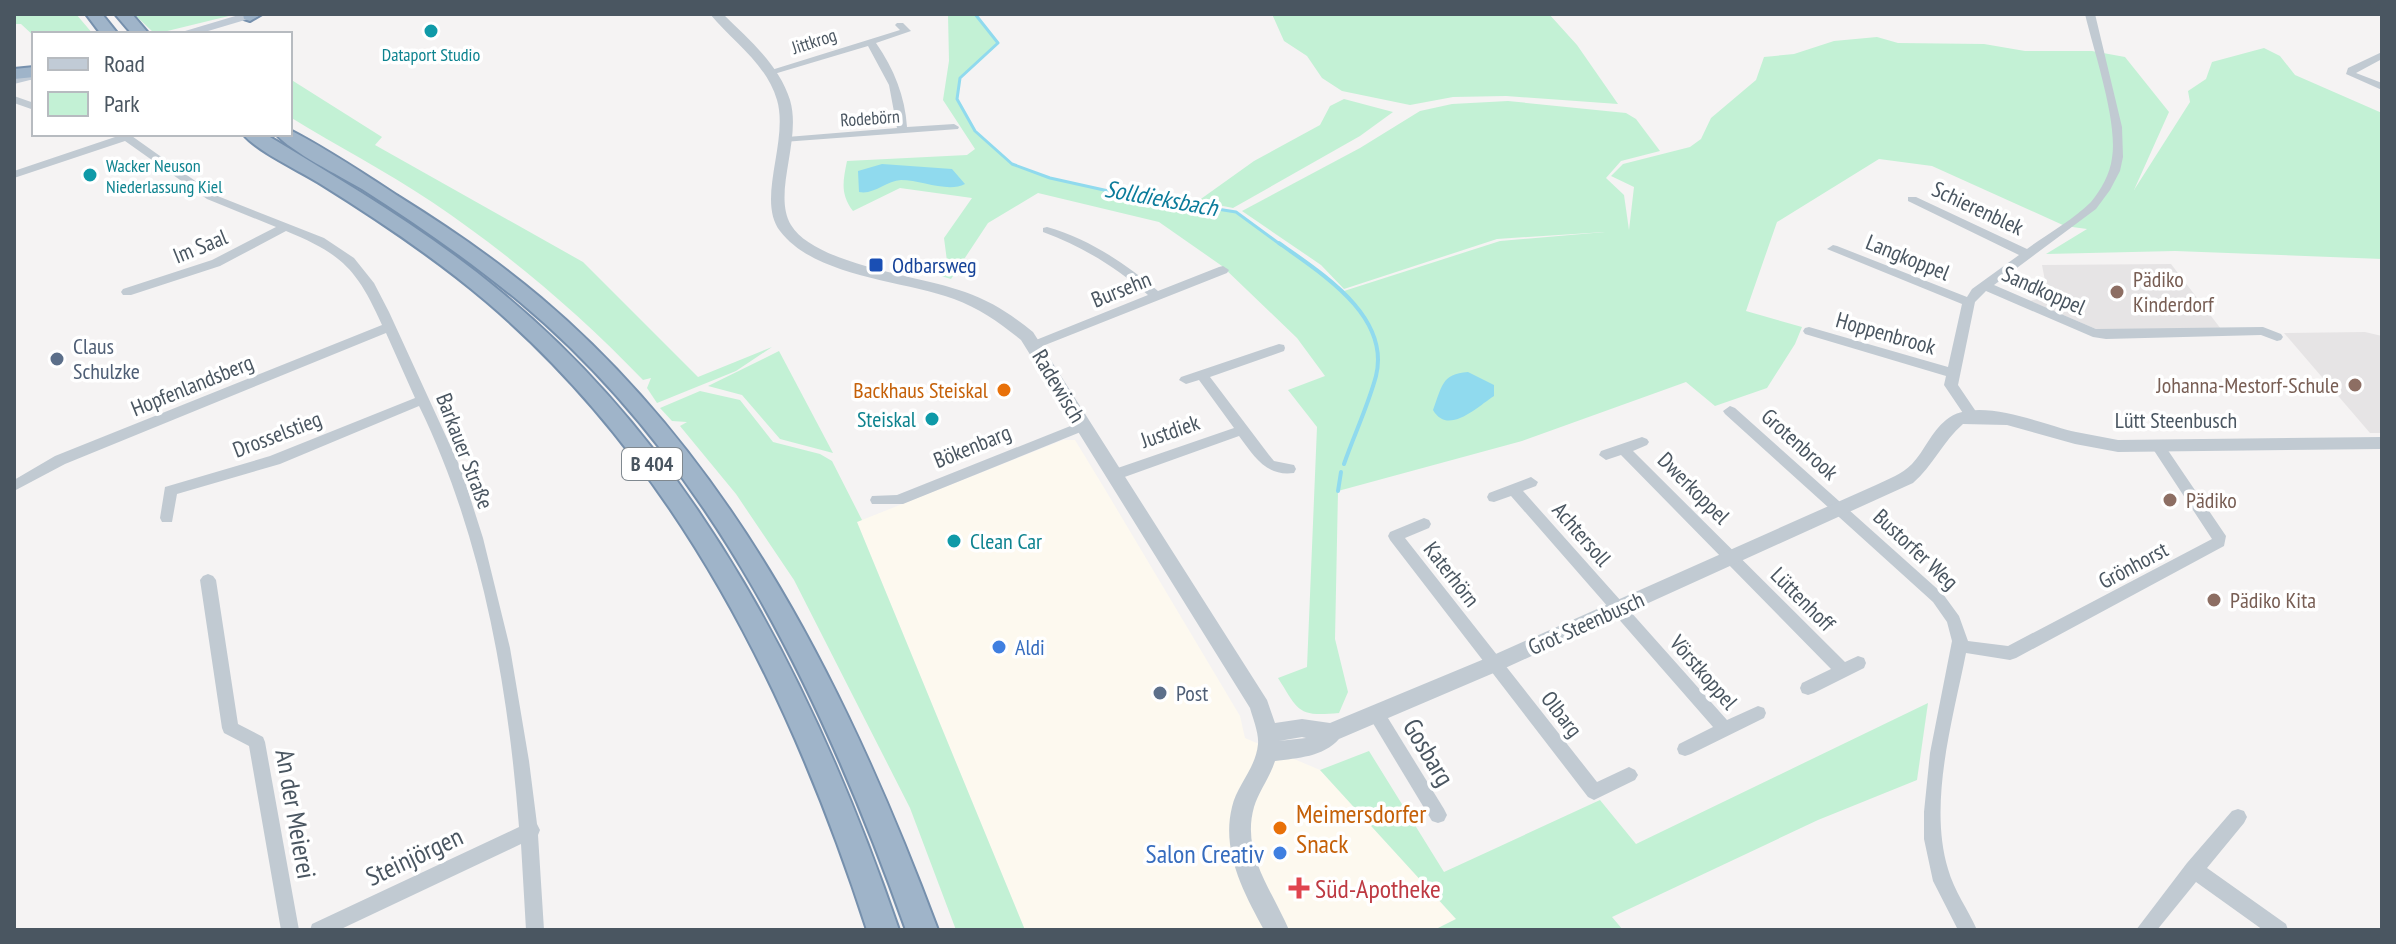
<svg xmlns="http://www.w3.org/2000/svg" width="2396" height="944" font-family="'PT Sans Narrow',sans-serif">
	<style>
		.commercial { fill: #fdf9ef }
		.education { fill: #e6e4e5 }
		.green { fill: #c3f1d5 }
		.water { fill: #90daee }
		.lines { fill: none; stroke-linecap: round; stroke-linejoin: round }
		.stream-far1 { stroke: #90daee; stroke-width: 3 }
		.stream { stroke: #90daee; stroke-width: 4 }
		.trunk-casing { stroke: #7690ad; stroke-width: 4 }
		.minor { fill: #c1cad2; fill-rule: evenodd }
		.tertiary { fill: #c1cad2; fill-rule: evenodd }
		.secondary { fill: #c1cbd6; fill-rule: evenodd }
		.trunk { fill: #9fb4c9; fill-rule: evenodd }
		.culture-dot { fill: #0f9aa8; stroke: #fff; stroke-width: 3 }
		.transit-dot { fill: #1a4fb4; stroke: #fff; stroke-width: 3 }
		.education-dot { fill: #8d6e63; stroke: #fff; stroke-width: 3 }
		.service-dot { fill: #5c6f8a; stroke: #fff; stroke-width: 3 }
		.food-dot { fill: #e8710a; stroke: #fff; stroke-width: 3 }
		.shop-dot { fill: #3f7fe0; stroke: #fff; stroke-width: 3 }
		.health-dot { fill: #e0444e; stroke: #fff; stroke-width: 3 }
		.labels { text-anchor: middle; dominant-baseline: central; stroke-width: 7; stroke-linejoin: round; paint-order: stroke }
		.far-street-label { font-size: 18px; fill: #4a5661; stroke: #fff }
		.far-culture-label { font-size: 18px; fill: #0d838f; stroke: #fff }
		.shield { fill: #fff; stroke: #808990; stroke-width: 2 }
		.shield-label { font-size: 20px; font-weight: bold; fill: #4a5661 }
		.street-label { font-size: 22px; fill: #4a5661; stroke: #fff }
		.transit-label { font-size: 22px; fill: #164399; stroke: #fff; text-anchor: start }
		.education-label { font-size: 22px; fill: #785e54; stroke: #fff; text-anchor: start }
		.service-label { font-size: 22px; fill: #4e5e75; stroke: #fff; text-anchor: start }
		.food-label { font-size: 22px; fill: #c56008; stroke: #fff; text-anchor: end }
		.culture-label { font-size: 22px; fill: #0d838f; stroke: #fff; text-anchor: end }
		.shop-label { font-size: 22px; fill: #366cbe; stroke: #fff; text-anchor: start }
		.water-label { font-size: 24px; font-style: italic; fill: #0c7c9b; stroke: #fff }
		.near-street-label { font-size: 26px; fill: #4a5661; stroke: #fff }
		.near-food-label { font-size: 26px; fill: #c56008; stroke: #fff; text-anchor: start }
		.near-shop-label { font-size: 26px; fill: #366cbe; stroke: #fff; text-anchor: end }
		.near-health-label { font-size: 26px; fill: #be3a42; stroke: #fff; text-anchor: start }
	</style>
	<rect width="100%" height="100%" fill="#f5f3f3"/>
	<polygon class="commercial" points="1063,440 1075,440 1106,491 1240,716 1245,738 1320,770 1456,919 1434,930 1025,930 857,522"/>
	<g class="education">
		<polygon points="2171,264 2221,329 2096,329 2030,301 2037,299 2046,286 2042,265"/>
		<polygon points="2365,332 2382,336 2382,433 2370,433 2284,333"/>
	</g>
	<g class="green">
		<polygon points="14,14 76,14 93,34 34,36 21,24 14,24"/>
		<polygon points="134,14 237,14 155,34"/>
		<path d="M 948,14 L 975,14 L 998,43 L 960,78 L 957,99 L 975,131 L 1012,164 L 1050,178 L 1122,194 L 1236,212 L 1344,291 L 1500,241 L 1605,232 L 1497,239 L 1344,289 L 1321,265 L 1242,211 L 1360,148 L 1420,111 L 1452,104 L 1508,101 L 1626,113 L 1636,119 L 1660,151 L 1621,161 L 1606,178 L 1624,195 L 1629,230 L 1634,187 L 1611,176 L 1623,164 L 1690,147 L 1701,139 L 1711,118 L 1756,80 L 1764,57 L 1794,54 L 1834,41 L 1877,37 L 1898,43 L 1984,44 L 2025,51 L 2092,51 L 2125,57 L 2169,112 L 2134,190 L 2190,102 L 2188,91 L 2206,79 L 2212,62 L 2264,48 L 2280,56 L 2295,75 L 2382,113 L 2382,259 L 2175,251 L 2046,254 L 2087,229 L 2065,226 L 1932,166 L 1879,159 L 1777,222 L 1746,311 L 1802,327 L 1795,344 L 1767,388 L 1715,406 L 1686,382 L 1522,441 L 1338,491 L 1335,639 L 1348,692 L 1339,713 C 1297,717 1299,711 1278,678 L 1307,667 L 1317,427 L 1288,390 L 1325,376 L 1297,338 L 1222,266 L 1159,222 L 1038,193 L 988,223 L 951,279 L 928,272 L 947,261 L 944,238 L 972,198 L 900,188 L 853,211 C 840,194 843,181 847,161 L 967,155 L 975,149 L 943,100 L 949,61 Z"/>
		<polygon points="1272,14 1549,14 1577,45 1618,104 1506,96 1453,97 1410,105 1342,91 1322,78 1307,56 1284,41"/>
		<path d="M 290,79 L 382,137 L 375,145 L 583,262 L 698,377 L 772,347 L 736,371 L 657,403 L 647,388 L 651,378 L 643,380 C 579,313 509,254 432,202 C 386,171 337,146 290,117 Z"/>
		<polygon points="1344,99 1393,112 1360,136 1233,208 1198,201 1254,161 1320,125 1330,106"/>
		<polygon points="779,351 833,453 780,439 742,395 708,386"/>
		<polygon points="700,391 740,400 773,442 820,454 832,461 862,520 857,522 1025,930 956,930 910,808 794,580 736,494 680,426 687,422 672,421 660,408"/>
		<polygon points="1928,703 1917,780 1818,820 1612,917 1623,930 1434,930 1456,919 1320,770 1369,751 1444,872 1600,800 1636,844"/>
	</g>
	<g class="water">
		<path d="M 882,164 L 952,169 L 965,184 C 948,193 921,180 901,180 C 886,181 874,195 859,192 L 858,171 Z"/>
		<path d="M 1468,372 L 1494,385 L 1494,396 C 1477,407 1448,436 1433,410 C 1442,387 1441,374 1468,372 Z"/>
	</g>
	<g class="lines">
		<polyline class="stream-far1" points="975,14 998,43 960,78 957,99 975,131 1012,164 1050,178 1122,194 1236,212 1281,245"/>
		<g class="stream">
			<path d="M 1279,243 C 1319,272 1391,315 1376,376 C 1368,406 1354,435 1344,464"/>
			<polyline points="1338,491 1341,472"/>
		</g>
		<g class="trunk-casing">
			<g id="trunk">
				<polygon points="86,14 102,14 118,34 101,34"/>
				<polygon points="115,14 132,14 149,34 132,34"/>
				<polygon points="243,14 262,14 250,21 244,19"/>
				<polygon points="34,67 34,77 14,79 14,69"/>
				<path d="M 290,130 C 327,149 363,173 398,196 C 448,227 496,260 541,298 C 736,463 850,695 938,930 L 906,930 C 823,698 713,463 520,302 C 470,261 417,224 362,189 C 340,176 291,152 276,134 L 290,134 Z"/>
				<path d="M 243,134 L 265,134 C 346,183 428,231 501,292 C 699,455 817,691 899,930 L 867,930 C 791,695 678,465 487,302 C 434,257 377,219 319,183 C 298,170 258,152 243,134 Z"/>
			</g>
		</g>
		<g class="minor">
			<path d="M 2085,14 L 2095,14 L 2122,127 L 2123,157 L 2120,171 L 2110,190 L 2096,209 L 1994,285 L 2096,329 L 2263,327 L 2281,334 L 2283,337 L 2281,340 L 2277,341 L 2261,335 L 2106,339 L 2093,337 L 1986,291 L 1975,302 L 1958,385 L 1979,416 L 1972,421 L 1967,419 L 1944,385 L 1946,376 L 1805,334 L 1803,331 L 1805,328 L 1809,327 L 1948,367 L 1962,304 L 1827,249 L 1833,245 L 1837,246 L 1967,297 L 1972,289 L 2019,255 L 1908,201 L 1908,197 L 1916,197 L 2027,249 C 2047,234 2073,220 2091,202 C 2101,190 2110,174 2112,158 C 2118,122 2094,52 2085,14 Z"/>
			<path d="M 897,23 L 903,23 L 911,31 L 876,43 C 894,69 905,96 907,127 L 954,124 L 959,127 L 958,129 L 783,142 L 782,140 L 787,137 L 897,128 L 889,85 L 868,46 L 774,74 L 765,72 L 900,30 L 895,25 Z"/>
			<polygon points="2382,52 2382,59 2356,73 2382,83 2382,90 2346,74 2348,68"/>
			<polygon points="14,96 34,103 34,110 14,103"/>
			<path d="M 117,134 L 129,134 L 215,195 L 324,238 L 354,258 L 374,283 L 389,312 L 461,469 L 483,538 L 510,648 L 529,761 L 537,824 L 540,830 L 538,835 L 544,930 L 526,930 L 521,844 L 339,930 L 310,930 L 312,924 L 519,827 C 508,685 482,535 419,406 L 280,464 L 177,494 L 172,522 L 162,522 L 160,518 L 165,487 L 270,456 L 415,398 L 386,333 L 65,464 L 14,491 L 14,480 L 55,456 L 382,325 C 357,269 342,254 286,231 L 220,266 L 131,295 L 123,295 L 121,292 L 123,289 L 212,260 L 276,227 L 207,199 L 125,141 L 14,178 L 14,171 L 118,136 Z"/>
			<path d="M 1047,227 C 1089,239 1125,263 1158,291 L 1219,267 L 1223,266 L 1229,270 L 1227,273 L 1035,349 L 1029,345 L 1031,342 L 1148,295 C 1116,267 1083,247 1043,232 L 1043,228 Z"/>
			<path d="M 1279,344 L 1284,345 L 1285,348 L 1284,351 L 1210,377 L 1269,455 L 1274,461 L 1294,465 L 1296,469 L 1294,473 C 1266,477 1254,456 1239,436 L 1119,479 L 1109,479 L 1107,475 L 1109,471 L 1234,428 L 1199,380 L 1186,384 L 1179,380 L 1181,377 Z"/>
			<path d="M 1730,406 L 1735,408 L 1943,594 L 1959,616 L 1968,641 L 2008,646 L 2212,539 L 2153,449 L 2151,446 L 2153,443 L 2163,443 L 2226,536 L 2224,546 L 2016,658 L 2010,660 L 1966,653 C 1953,719 1928,803 1948,869 C 1954,891 1968,909 1977,930 L 1957,928 L 1933,881 L 1924,839 L 1924,812 L 1930,753 L 1952,641 L 1947,622 L 1933,602 L 1725,414 L 1723,411 Z"/>
			<polygon points="1083,421 1090,426 1088,429 903,504 872,504 870,500 872,496 897,495"/>
			<polygon points="1642,437 1647,439 1649,442 1647,445 1633,451 1845,662 1858,656 1864,658 1866,663 1864,668 1814,693 1808,695 1802,693 1800,688 1802,683 1831,669 1621,455 1606,460 1599,455 1601,451"/>
			<polygon points="1531,477 1538,482 1536,486 1523,491 1727,720 1758,706 1764,708 1766,713 1764,718 1691,754 1685,756 1679,754 1677,749 1679,744 1713,727 1511,496 1494,502 1489,501 1487,497 1489,493"/>
			<polygon points="1424,518 1429,520 1431,524 1429,528 1405,538 1597,782 1629,767 1635,770 1638,775 1635,780 1594,800 1588,797 1390,540 1388,536 1390,532"/>
			<polygon points="208,574 213,576 216,580 238,724 263,737 265,742 299,930 281,930 249,746 224,733 222,728 200,580 203,576"/>
			<polygon points="1377,708 1383,710 1444,809 1447,815 1444,821 1438,823 1432,821 1371,720 1369,715 1371,710"/>
			<polygon points="2238,809 2244,811 2247,817 2244,823 2207,868 2286,924 2288,930 2263,930 2196,882 2157,930 2136,930 2187,863 2232,811"/>
		</g>
		<path class="tertiary" d="M 710,14 L 723,14 C 748,39 779,64 790,100 C 802,140 772,194 791,225 C 815,265 922,276 965,292 C 991,301 1012,315 1033,332 L 1267,700 L 1275,723 L 1302,719 L 1330,723 L 1489,657 L 1876,485 C 1889,479 1902,474 1912,464 C 1925,450 1931,432 1946,420 C 1976,395 2041,424 2076,432 C 2090,435 2104,437 2118,440 L 2382,437 L 2382,449 L 2118,452 L 2075,444 L 2007,425 L 1963,424 C 1943,441 1933,466 1913,483 L 1503,669 L 1339,739 C 1323,757 1298,758 1275,761 C 1270,777 1259,791 1254,807 C 1241,853 1272,890 1289,930 L 1264,930 C 1244,893 1221,851 1232,807 C 1237,785 1256,768 1258,744 C 1259,733 1253,719 1250,708 L 1021,340 C 1000,323 979,308 954,299 C 902,280 815,277 780,231 C 756,200 789,141 777,100 C 766,63 733,42 710,14 ZM 1302,737 L 1306,738 L 1279,741 Z"/>
		<g class="secondary">
			<polygon points="242,14 265,14 198,34 175,34"/>
			<polygon points="34,70 34,79 14,84 14,75"/>
		</g>
		<use href="#trunk" class="trunk"/>
	</g>
	<g class="culture-dot">
		<circle cx="431" cy="31" r="8"/>
		<circle cx="90" cy="175" r="8"/>
		<circle cx="932" cy="419" r="8"/>
		<circle cx="954" cy="541" r="8"/>
	</g>
	<rect class="transit-dot" x="868" y="257" width="16" height="16" rx="4"/>
	<g class="education-dot">
		<circle cx="2117" cy="292" r="8"/>
		<circle cx="2355" cy="385" r="8"/>
		<circle cx="2170" cy="500" r="8"/>
		<circle cx="2214" cy="600" r="8"/>
	</g>
	<g class="service-dot">
		<circle cx="57" cy="359" r="8"/>
		<circle cx="1160" cy="693" r="8"/>
	</g>
	<g class="food-dot">
		<circle cx="1004" cy="390" r="8"/>
		<circle cx="1280" cy="828" r="8"/>
	</g>
	<g class="shop-dot">
		<circle cx="999" cy="647" r="8"/>
		<circle cx="1280" cy="853" r="8"/>
	</g>
	<path class="health-dot" d="M1295 876h8v8h8v8h-8v8h-8v-8h-8v-8h8z"/>
	<g class="labels">
		<g class="far-street-label">
			<text transform="translate(814 41) rotate(-18)">Jittkrog</text>
			<text transform="translate(870 118) rotate(-4)">Rodebörn</text>
		</g>
		<g class="far-culture-label">
			<text x="431" y="54">Dataport Studio</text>
			<text x="106" y="165" text-anchor="start">Wacker Neuson<tspan x="106" dy="21">Niederlassung Kiel</tspan></text>
		</g>
		<rect class="shield" x="622" y="448" width="60" height="32" rx="6"/>
		<g class="shield-label">
			<text x="652" y="464">B 404</text>
		</g>
		<g class="street-label">
			<text transform="translate(1978 208) rotate(25)">Schierenblek</text>
			<text transform="translate(200 246) rotate(-22)">Im Saal</text>
			<text transform="translate(1908 257) rotate(22)">Langkoppel</text>
			<text transform="translate(1121 289) rotate(-22)">Bursehn</text>
			<text transform="translate(2044 290) rotate(24)">Sandkoppel</text>
			<text transform="translate(1886 333) rotate(16)">Hoppenbrook</text>
			<text transform="translate(192 385) rotate(-22)">Hopfenlandsberg</text>
			<text transform="translate(1059 386) rotate(59)">Radewisch</text>
			<text x="2176" y="420">Lütt Steenbusch</text>
			<text transform="translate(1170 431) rotate(-19)">Justdiek</text>
			<text transform="translate(277 434) rotate(-21)">Drosselstieg</text>
			<text transform="translate(1800 444) rotate(42)">Grotenbrook</text>
			<text transform="translate(972 446) rotate(-22)">Bökenbarg</text>
			<text transform="translate(465 451) rotate(69)">Barkauer Straße</text>
			<text transform="translate(1694 488) rotate(45)">Dwerkoppel</text>
			<text transform="translate(1582 534) rotate(49)">Achtersoll</text>
			<text transform="translate(1916 549) rotate(43)">Bustorfer Weg</text>
			<text transform="translate(2133 565) rotate(-28)">Grönhorst</text>
			<text transform="translate(1452 574) rotate(52)">Katerhörn</text>
			<text transform="translate(1803 599) rotate(45)">Lüttenhoff</text>
			<text transform="translate(1586 623) rotate(-24)">Grot Steenbusch</text>
			<text transform="translate(1704 672) rotate(49)">Vörstkoppel</text>
			<text transform="translate(1562 714) rotate(52)">Olbarg</text>
		</g>
		<g class="transit-label">
			<text x="892" y="265">Odbarsweg</text>
		</g>
		<g class="education-label">
			<text x="2133" y="279">Pädiko<tspan x="2133" dy="25">Kinderdorf</tspan></text>
			<text x="2339" y="385" text-anchor="end">Johanna-Mestorf-Schule</text>
			<text x="2186" y="500">Pädiko</text>
			<text x="2230" y="600">Pädiko Kita</text>
		</g>
		<g class="service-label">
			<text x="73" y="346">Claus<tspan x="73" dy="25">Schulzke</tspan></text>
			<text x="1176" y="693">Post</text>
		</g>
		<g class="food-label">
			<text x="988" y="390">Backhaus Steiskal</text>
		</g>
		<g class="culture-label">
			<text x="916" y="419">Steiskal</text>
			<text x="970" y="541" text-anchor="start">Clean Car</text>
		</g>
		<g class="shop-label">
			<text x="1015" y="647">Aldi</text>
		</g>
		<g class="water-label">
			<text transform="translate(1161 198) rotate(10)">Solldieksbach</text>
		</g>
		<g class="near-street-label">
			<text transform="translate(1429 752) rotate(59)">Gosbarg</text>
			<text transform="translate(296 814) rotate(80)">An der Meierei</text>
			<text transform="translate(414 856) rotate(-25)">Steinjörgen</text>
		</g>
		<g class="near-food-label">
			<text x="1296" y="813">Meimersdorfer<tspan x="1296" dy="30">Snack</tspan></text>
		</g>
		<g class="near-shop-label">
			<text x="1264" y="853">Salon Creativ</text>
		</g>
		<g class="near-health-label">
			<text x="1315" y="888">Süd-Apotheke</text>
		</g>
	</g>
	<rect width="2396" height="944" fill="none" stroke="#4a5661" stroke-width="32"/>
	<rect x="32" y="32" width="260" height="104" fill="#ffffff" stroke="#b7bbc0" stroke-width="2"/>
	<rect x="48" y="58" width="40" height="12" fill="#c1cbd6" stroke="#b7bbc0" stroke-width="2"/>
	<text x="104" y="72" font-size="24" fill="#4a5661">Road</text>
	<rect x="48" y="92" width="40" height="24" fill="#c3f1d5" stroke="#b7bbc0" stroke-width="2"/>
	<text x="104" y="112" font-size="24" fill="#4a5661">Park</text>
</svg>
